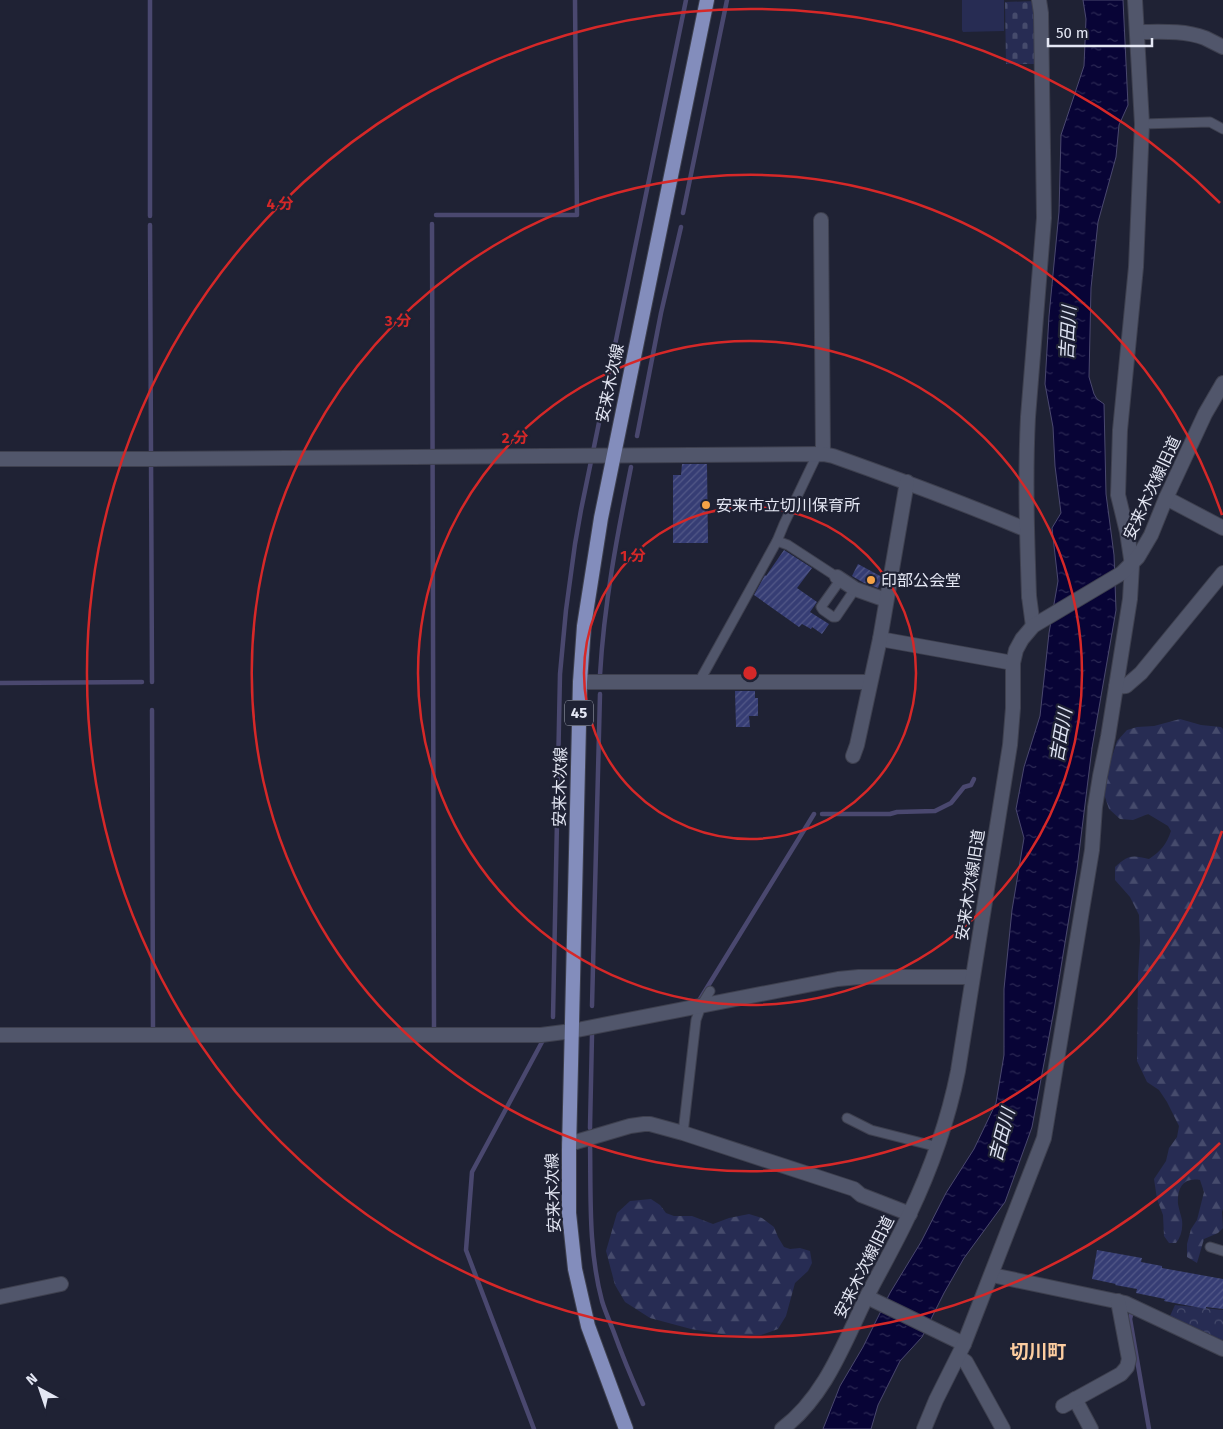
<svg xmlns="http://www.w3.org/2000/svg" width="1223" height="1429" font-family="'Fira Sans','Noto Sans JP',sans-serif">
	<style>
		.grass { fill: #272c53 }
		.forest { fill: url(#forest-firs) }
		.cemetery { fill: url(#cemetery-stones) }
		.park { fill: url(#park-crowns) }
		.water { fill: url(#water-ripples); stroke: #4a486f }
		.lines { fill: none; stroke-linecap: round; stroke-linejoin: round }
		.stream { stroke: #4a486f; stroke-width: 4.5 }
		.building { fill: url(#building-hatch) }
		.service-casing { stroke: #3e404f; stroke-width: 11 }
		.minor-casing { stroke: #3e404f; stroke-width: 16 }
		.tertiary-casing { stroke: #3e404f; stroke-width: 16 }
		.primary-casing { stroke: #3e404f; stroke-width: 16 }
		.service { stroke: #51566b; stroke-width: 9 }
		.minor { stroke: #51566b; stroke-width: 14 }
		.tertiary { stroke: #51566b; stroke-width: 14 }
		.primary { stroke: #838dbc; stroke-width: 14 }
		.ring { fill: none; stroke: #d62828; stroke-width: 2.5 }
		.poi-dot { fill: #f5a246; stroke: #1f2234; stroke-width: 2 }
		.labels { text-anchor: middle; dominant-baseline: central; stroke-width: 4.5; stroke-linejoin: round; paint-order: stroke }
		.shield { fill: #1f2234; stroke: #a9acba; stroke-width: 1 }
		.shield-label { font-size: 15px; font-weight: bold; fill: #e4e7f4 }
		.street-label { font-size: 16px; fill: #e4e7f4; stroke: #1f2234 }
		.poi-label { font-size: 16px; fill: #e4e7f4; stroke: #1f2234; text-anchor: start }
		.water-label { font-size: 18px; font-style: italic; fill: #dee3f4; stroke: #1f2234 }
		.quarter-label { font-size: 19px; font-weight: bold; fill: #fdcda0; stroke: #1f2234 }
		.centre { fill: #d62828; stroke: #1f2234; stroke-width: 2.5 }
		.ring-label { font-size: 15px; text-anchor: middle; font-weight: bold; fill: #d62828; stroke: #1f2234; stroke-width: 4.5; stroke-linejoin: round; paint-order: stroke }
	</style>
	<defs>
		<pattern id="forest-firs" width="22" height="20" patternUnits="userSpaceOnUse" patternTransform="scale(1.25)"><rect width="22" height="20" fill="#272c53"/><path d="M5 1l3.5 6h-7zM16 11l3.5 6h-7z" fill="#464b6c"/></pattern>
		<pattern id="cemetery-stones" width="16" height="16" patternUnits="userSpaceOnUse" patternTransform="scale(1.25)"><rect width="16" height="16" fill="#272c53"/><path d="M2 7V4a2 2 0 0 1 4 0v3zM10 15v-3a2 2 0 0 1 4 0v3z" fill="#464b6c"/></pattern>
		<pattern id="park-crowns" width="20" height="18" patternUnits="userSpaceOnUse" patternTransform="scale(1.25)"><rect width="20" height="18" fill="#272c53"/><path d="M2 6a3 3 0 1 1 6 0M12 15a3 3 0 1 1 6 0" fill="none" stroke="#464b6c"/></pattern>
		<pattern id="water-ripples" width="26" height="14" patternUnits="userSpaceOnUse" patternTransform="scale(1.25)"><rect width="26" height="14" fill="#080436"/><path d="M2 4q2-2 4 0t4 0M15 11q2-2 4 0t4 0" fill="none" stroke="#2c2954"/></pattern>
		<pattern id="building-hatch" width="6" height="6" patternUnits="userSpaceOnUse" patternTransform="scale(1.25)"><rect width="6" height="6" fill="#363d74"/><path d="M-1 1l2-2M0 6l6-6M5 7l2-2" fill="none" stroke="#535988"/></pattern>
	</defs>
	<rect width="100%" height="100%" fill="#1f2234"/>
	<polygon class="grass" points="962,0 1004,0 1004,31 963,32 962,30"/>
	<g class="forest">
		<path d="M 1180,719 L 1201,725 L 1221,727 L 1223,729 L 1223,1209 L 1222,1212 L 1223,1228 L 1218,1233 L 1204,1239 L 1197,1263 L 1187,1257 L 1187,1244 L 1191,1229 L 1197,1220 L 1204,1192 L 1200,1180 C 1183,1177 1177,1188 1178,1204 C 1179,1210 1181,1215 1182,1220 C 1183,1229 1181,1237 1176,1243 L 1169,1243 L 1164,1236 L 1163,1215 L 1157,1199 L 1154,1179 L 1166,1161 L 1169,1148 L 1177,1137 L 1179,1126 L 1167,1102 L 1159,1090 L 1147,1082 L 1137,1061 L 1138,976 L 1140,941 L 1139,915 L 1130,897 L 1115,880 L 1115,867 C 1129,855 1131,855 1149,859 C 1161,851 1166,845 1171,831 L 1168,826 L 1148,814 L 1133,820 L 1120,819 L 1109,809 L 1103,791 L 1108,769 L 1117,741 L 1127,730 L 1137,727 L 1154,726 Z"/>
		<polygon points="651,1199 660,1205 666,1213 674,1216 692,1216 713,1224 729,1218 749,1214 762,1218 774,1227 778,1237 784,1247 790,1249 800,1248 810,1251 812,1263 808,1271 795,1283 786,1316 778,1329 761,1335 733,1336 691,1329 650,1318 625,1302 615,1285 606,1251 617,1213 630,1201"/>
	</g>
	<polygon class="cemetery" points="1036,1 1037,64 1006,64 1005,2"/>
	<polygon class="park" points="1175,1305 1223,1310 1223,1341 1170,1316"/>
	<polygon class="water" points="1083,0 1123,0 1128,105 1119,125 1116,157 1098,222 1091,288 1089,377 1094,394 1097,399 1104,404 1106,494 1114,555 1116,610 1092,748 1077,869 1054,1010 1032,1127 1005,1202 964,1258 944,1293 922,1337 900,1361 878,1405 871,1429 823,1429 840,1386 863,1347 890,1293 921,1242 946,1193 974,1149 996,1103 1004,1055 1004,989 1012,910 1024,838 1016,809 1024,767 1040,716 1049,633 1058,581 1052,528 1061,513 1055,466 1053,427 1045,384 1049,316 1059,212 1061,135 1084,66 1086,19"/>
	<g class="lines">
		<g class="stream">
			<polyline points="150,0 150,216"/>
			<polyline points="683,213 727,0"/>
			<polyline points="436,215 577,215 575,0"/>
			<polyline points="432,224 434,1029"/>
			<polyline points="150,225 152,682"/>
			<polyline points="637,436 661,313 681,227"/>
			<path d="M 600,675 C 604,604 617,536 631,467"/>
			<polyline points="0,683 142,682"/>
			<polyline points="152,710 153,1029"/>
			<polyline points="822,814 890,814 897,812 935,811 951,803 964,787 971,785 974,779"/>
			<polyline points="700,999 814,814"/>
			<polyline points="592,1006 600,694"/>
			<polyline points="553,1017 560,674 566,610 575,544 581,510 686,0"/>
			<polyline points="590,1128 592,1035"/>
			<path d="M 590,1141 C 591,1194 588,1249 602,1301 C 605,1311 609,1320 613,1330 C 622,1355 632,1379 643,1404"/>
			<polyline points="1131,1315 1130,1319 1149,1429"/>
			<polyline points="534,1429 466,1250 472,1172 542,1042"/>
		</g>
	</g>
	<g class="building">
		<polygon points="682,464 707,464 708,543 673,543 673,475 681,475"/>
		<polygon points="784,550 812,568 797,588 817,602 810,612 829,624 822,634 812,627 811,629 802,624 799,627 754,595 765,575 766,576"/>
		<polygon points="858,564 882,577 878,588 864,583 852,576"/>
		<polygon points="735,691 755,691 755,698 758,698 758,716 749,716 750,727 736,727"/>
		<polygon points="1097,1250 1142,1258 1141,1262 1162,1266 1162,1268 1223,1279 1223,1309 1206,1307 1206,1309 1164,1301 1165,1299 1136,1293 1137,1289 1115,1285 1116,1284 1092,1279"/>
	</g>
	<g class="lines">
		<g class="service-casing">
			<g id="service">
				<polyline points="1142,124 1210,122 1223,129"/>
				<polyline points="777,541 788,545 837,577"/>
				<polyline points="841,579 821,607 823,610 833,617 836,617 855,589"/>
				<polyline points="699,682 777,541 784,524 815,459 816,453"/>
				<polyline points="847,1118 871,1130 938,1147"/>
				<polyline points="683,1133 696,1020 701,1006 710,991"/>
				<polyline points="1210,1247 1223,1251"/>
			</g>
		</g>
		<g class="minor-casing">
			<g id="minor">
				<path d="M 1137,32 C 1159,32 1183,30 1205,38 C 1211,41 1217,44 1223,47"/>
				<polyline points="821,220 823,454"/>
				<path d="M 0,459 L 152,459 L 823,454 L 833,456 C 898,479 963,503 1027,530"/>
				<polyline points="1166,498 1223,528"/>
				<polyline points="837,577 855,589 886,600"/>
				<path d="M 1029,596 C 1027,536 1025,477 1028,417 L 1044,218 L 1041,13 L 1039,0"/>
				<polyline points="880,639 1013,663"/>
				<polyline points="580,682 869,682"/>
				<polyline points="1116,687 1126,686 1141,673 1223,573"/>
				<polyline points="853,756 857,745 880,639 907,482"/>
				<polyline points="0,1035 541,1035 572,1031 838,979 859,977 972,977"/>
				<polyline points="569,1144 630,1126 644,1124 650,1124 683,1133 854,1189 861,1195 910,1214"/>
				<polyline points="992,1275 1125,1303 1223,1349"/>
				<polyline points="0,1297 61,1284"/>
				<polyline points="867,1297 964,1344"/>
				<polyline points="959,1357 966,1362 1003,1429"/>
				<polyline points="1075,1399 1091,1429"/>
				<polyline points="1063,1406 1121,1374 1127,1367 1129,1359 1118,1301"/>
				<polyline points="924,1429 936,1400 964,1344 1044,1138 1092,850 1095,807 1100,776 1108,737 1130,599 1132,565 1127,532 1118,495 1120,430 1136,267 1142,124 1135,0"/>
			</g>
		</g>
		<g class="tertiary-casing">
			<g id="tertiary">
				<polyline points="1029,596 1033,626"/>
				<path d="M 782,1429 C 825,1397 844,1343 867,1296 C 881,1269 896,1243 909,1215 C 931,1169 948,1121 958,1071 L 1010,745 L 1013,708 L 1013,663 L 1016,650 L 1022,639 L 1033,626 L 1122,573 L 1138,557 L 1151,535 L 1166,498 L 1205,414 L 1223,383"/>
			</g>
		</g>
		<g class="primary-casing">
			<polyline id="primary" points="626,1429 588,1326 575,1269 569,1213 569,1150 580,682 584,626 601,518 707,0"/>
		</g>
		<use href="#service" class="service"/>
		<use href="#minor" class="minor"/>
		<use href="#tertiary" class="tertiary"/>
		<use href="#primary" class="primary"/>
	</g>
	<g class="ring">
		<circle cx="750" cy="673" r="166"/>
		<circle cx="750" cy="673" r="332"/>
		<path d="M1222 831A498 498 0 1 1 1222 515"/>
		<path d="M1220 1143A664 664 0 1 1 1220 203"/>
	</g>
	<g class="poi-dot">
		<circle cx="706" cy="505" r="5"/>
		<circle cx="871" cy="580" r="5"/>
	</g>
	<g class="labels">
		<rect class="shield" x="565" y="700.5" width="28" height="25" rx="4"/>
		<g class="shield-label">
			<text x="579" y="713">45</text>
		</g>
		<g class="street-label">
			<text transform="translate(610 383) rotate(-78)">安来木次線</text>
			<text transform="translate(1152 488) rotate(-65)">安来木次線旧道</text>
			<text transform="translate(560 787) rotate(-89)">安来木次線</text>
			<text transform="translate(970 885) rotate(-81)">安来木次線旧道</text>
			<text transform="translate(553 1193) rotate(-92)">安来木次線</text>
			<text transform="translate(864 1267) rotate(-63)">安来木次線旧道</text>
		</g>
		<g class="poi-label">
			<text x="716" y="505">安来市立切川保育所</text>
			<text x="881" y="580">印部公会堂</text>
		</g>
		<g class="water-label">
			<text transform="translate(1068 333) rotate(-87)">吉田川</text>
			<text transform="translate(1061 735) rotate(-80)">吉田川</text>
			<text transform="translate(1002 1135) rotate(-75)">吉田川</text>
		</g>
		<g class="quarter-label">
			<text x="1038" y="1351">切川町</text>
		</g>
	</g>
	<circle cx="750" cy="673" r="8" class="centre"/>
	<g class="ring-label">
		<text x="280" y="209">4 分</text>
		<text x="398" y="326">3 分</text>
		<text x="515" y="443">2 分</text>
		<text x="633" y="561">1 分</text>
	</g>
	<g transform="translate(40 1389) rotate(320)" stroke="#1f2234" stroke-width="4" paint-order="stroke">
	<path d="M0-4L9 19L0 12L-9 19Z" fill="#e4e7f4"/>
	<text y="-8" font-size="14" font-weight="bold" text-anchor="middle" fill="#e4e7f4">N</text>
	</g>
	<path d="M1048 38v8h104v-8" fill="none" stroke="#e4e7f4" stroke-width="2.5"/>
	<text x="1056" y="38" font-size="15" fill="#e4e7f4" stroke="#1f2234" stroke-width="4" paint-order="stroke">50 m</text>
</svg>
